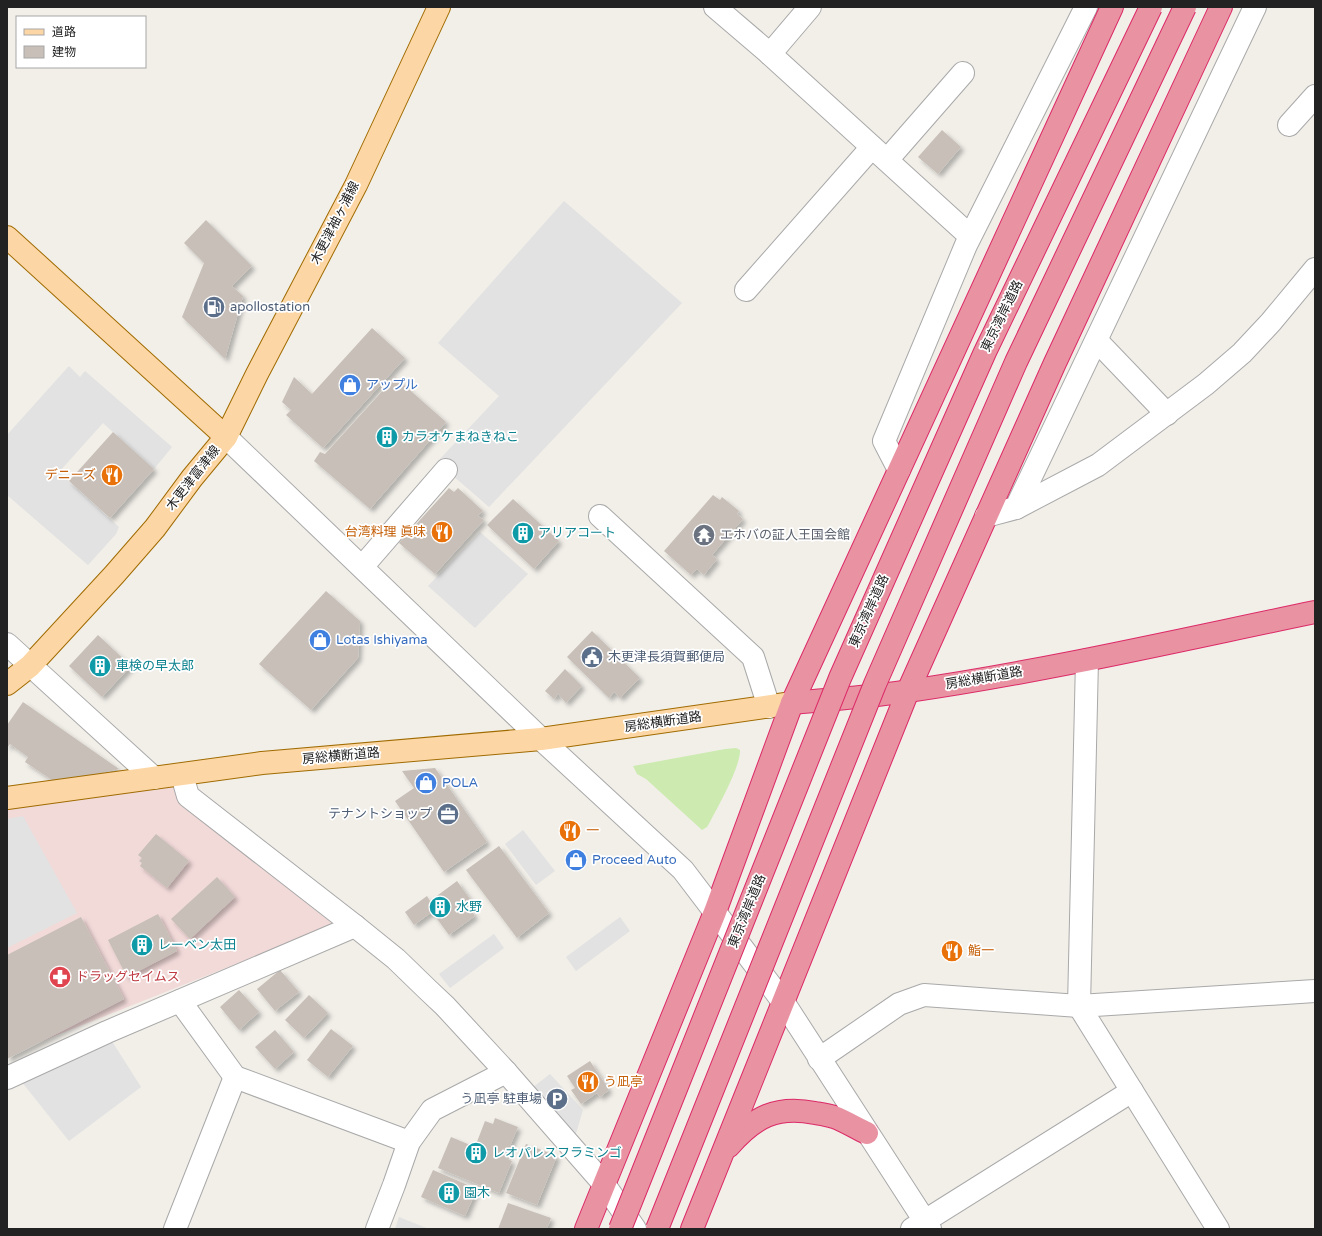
<svg xmlns="http://www.w3.org/2000/svg" width="1322" height="1236" font-family="'Varela Round','Noto Sans JP',sans-serif">
	<style>
		.commercial { fill: #f2dad9 }
		.garden { fill: #cdebb0 }
		.parking { fill: #e2e2e2 }
		.building { fill: #c7bfb8; filter: url(#shadow) }
		.lines { fill: none; stroke-linecap: round; stroke-linejoin: round }
		.minor-casing { stroke: #a9a9a9; stroke-width: 24 }
		.major-casing { stroke: #a06b00; stroke-width: 24 }
		.highway-casing { stroke: #dc2a67; stroke-width: 24 }
		.minor { stroke: #fff; stroke-width: 22 }
		.major { stroke: #fcd6a4; stroke-width: 22 }
		.highway { stroke: #e892a2; stroke-width: 22 }
		.highway-bridge-casing { stroke: #dc2a67; stroke-width: 24; stroke-linecap: butt }
		.highway-bridge { stroke: #e892a2; stroke-width: 22 }
		.labels { text-anchor: middle; dominant-baseline: central; stroke-width: 3.5; stroke-linejoin: round; paint-order: stroke }
		.street-label { font-size: 13px; fill: #222; stroke: #fff }
		.service-label { font-size: 13px; fill: #4e5e75; stroke: #fff; text-anchor: start }
		.shop-label { font-size: 13px; fill: #366cbe; stroke: #fff; text-anchor: start }
		.culture-label { font-size: 13px; fill: #0d838f; stroke: #fff; text-anchor: start }
		.food-label { font-size: 13px; fill: #c56008; stroke: #fff; text-anchor: start }
		.worship-label { font-size: 13px; fill: #5b616d; stroke: #fff; text-anchor: start }
		.health-label { font-size: 13px; fill: #be3a42; stroke: #fff; text-anchor: start }
	</style>
	<defs>
		<filter id="shadow"><feDropShadow dx="3.5" dy="3.5" stdDeviation="2" flood-color="#0004"/></filter>
	</defs>
	<rect width="100%" height="100%" fill="#f2efe9"/>
	<polygon class="commercial" points="173,782 182,805 334,925 7,1055 7,806"/>
	<path class="garden" d="M 736,748 L 740,750 C 741,765 719,805 711,820 L 707,827 L 702,830 L 646,779 L 637,774 L 633,766 L 725,749 Z"/>
	<g class="parking">
		<polygon points="564,201 682,303 489,507 437,462 499,396 438,343"/>
		<polygon points="69,366 80,377 85,371 172,447 154,469 103,423 59,472 119,527 116,534 88,565 7,495 7,435"/>
		<polygon points="480,532 528,574 475,628 428,586"/>
		<polygon points="23,816 77,913 7,948 7,819"/>
		<polygon points="523,830 555,871 536,885 505,844"/>
		<polygon points="620,917 630,931 576,971 566,957"/>
		<polygon points="494,934 504,948 450,988 439,974"/>
		<polygon points="108,1035 141,1087 69,1141 21,1081"/>
		<polygon points="550,1074 583,1110 574,1140 532,1088"/>
		<polygon points="399,1217 429,1229 395,1229"/>
	</g>
	<g class="building">
		<polygon points="942,130 961,147 938,174 918,157"/>
		<polygon points="206,220 252,266 232,286 243,296 225,359 182,317 204,263 184,243"/>
		<polygon points="372,328 405,358 323,448 286,415 291,410 282,402 294,377 312,394"/>
		<polygon points="395,377 446,422 370,509 314,461 320,452 325,454"/>
		<polygon points="113,432 154,469 110,518 69,481"/>
		<polygon points="449,488 454,492 458,488 483,511 478,516 484,520 435,574 399,543"/>
		<polygon points="713,495 720,500 722,497 739,511 737,514 743,519 712,555 717,559 704,575 697,569 691,575 664,551"/>
		<polygon points="513,499 559,541 534,569 487,525"/>
		<polygon points="326,591 360,621 358,658 311,710 259,664"/>
		<polygon points="592,631 640,678 620,698 614,692 609,698 567,657"/>
		<polygon points="98,635 131,666 102,697 69,666"/>
		<polygon points="565,669 582,686 566,703 558,694 554,699 545,691"/>
		<polygon points="23,702 119,769 58,784 25,762 28,757 10,744 7,748 7,725"/>
		<polygon points="435,768 487,842 444,872 395,801 414,788 402,771"/>
		<polygon points="156,834 189,861 167,888 140,866 142,863 139,861 142,858 138,855"/>
		<polygon points="499,846 549,913 517,938 466,870"/>
		<polygon points="217,877 235,897 190,939 171,919"/>
		<polygon points="457,881 470,899 465,903 475,916 449,935 432,912 414,925 405,912 427,896 430,901"/>
		<polygon points="158,914 177,951 127,977 108,940"/>
		<polygon points="81,917 124,999 7,1059 7,955"/>
		<polygon points="280,970 299,992 275,1011 257,989"/>
		<polygon points="239,990 259,1012 239,1030 220,1007"/>
		<polygon points="309,995 328,1013 304,1038 285,1020"/>
		<polygon points="331,1029 353,1046 328,1077 307,1060"/>
		<polygon points="275,1030 294,1052 275,1069 255,1047"/>
		<polygon points="590,1061 609,1090 600,1097 597,1093 581,1104 571,1090 575,1088 567,1076"/>
		<polygon points="495,1118 518,1127 505,1158 512,1161 499,1193 438,1168 451,1137 475,1147 485,1121 493,1124"/>
		<polygon points="526,1144 557,1156 537,1205 506,1193"/>
		<polygon points="433,1170 477,1189 465,1216 421,1197"/>
		<polygon points="508,1203 551,1218 547,1229 498,1229"/>
	</g>
	<g class="lines">
		<g class="minor-casing">
			<g id="minor">
				<polyline points="715,7 770,54 970,236"/>
				<polyline points="770,54 810,7"/>
				<polyline points="1289,125 1315,96"/>
				<polyline points="887,160 963,73"/>
				<polyline points="746,290 872,147"/>
				<polyline points="1097,341 1167,414"/>
				<polyline points="226,437 541,739 683,870 784,1003 930,1229"/>
				<polyline points="899,470 884,441 966,245 1086,7"/>
				<polyline points="1016,508 1098,465 1206,384 1242,353 1271,322 1315,269"/>
				<polyline points="600,516 753,657 769,707"/>
				<polyline points="986,516 1016,508 1255,7"/>
				<polyline points="362,567 446,470"/>
				<polyline points="7,644 154,778"/>
				<polyline points="1087,660 1079,1006 1218,1229"/>
				<polyline points="182,775 188,796 355,926 396,959 428,990 445,1006 506,1072 604,1184 635,1229"/>
				<polyline points="180,1001 235,1077 409,1142"/>
				<polyline points="819,1059 899,1004 924,995 1079,1006 1315,991"/>
				<polyline points="7,1078 107,1032 355,926"/>
				<polyline points="175,1229 235,1077"/>
				<polyline points="377,1229 394,1185 409,1142 432,1110 506,1072"/>
				<polyline points="912,1229 1132,1091"/>
			</g>
		</g>
		<g class="major-casing">
			<g id="major">
				<polyline points="7,237 226,437"/>
				<polyline points="7,684 30,666 114,575 155,528 192,478 226,437 257,374 356,185 439,7"/>
				<polyline points="7,798 262,763 541,739 792,703"/>
			</g>
		</g>
		<g class="highway-casing">
			<g id="highway">
				<path d="M 792,703 C 831,699 871,697 909,691 C 1046,671 1180,640 1315,612"/>
				<path d="M 729,1146 C 754,1117 777,1105 815,1113 C 821,1114 828,1115 834,1117 C 845,1121 856,1128 867,1133"/>
				<polyline points="586,1229 715,912 792,703 1112,7"/>
				<polyline points="692,1229 908,691 1054,365 1221,7"/>
			</g>
		</g>
		<use href="#minor" class="minor"/>
		<use href="#major" class="major"/>
		<use href="#highway" class="highway"/>
		<g class="highway-bridge-casing">
			<g id="highway-bridge">
				<polyline points="620,1229 840,678 985,352 1151,7"/>
				<polyline points="657,1229 875,684 1016,362 1185,7"/>
			</g>
		</g>
		<use href="#highway-bridge" class="highway-bridge"/>
	</g>
	<defs>
		<g id="fuel-disc" transform="scale(1.15)"><circle r="9.5" fill="#5c6f8a" stroke="#fff"/><path d="M-5.5-6h7V0h2V4h1.3V-2.5L3-4.5l.8-.8L6-3V5H2.5V1h-1V6h-7ZM-4.2-4.7v3.2H.2V-4.7Z" fill="#fff"/></g>
		<g id="shop-disc" transform="scale(1.15)"><circle r="9.5" fill="#3f7fe0" stroke="#fff"/><path d="M-5-2.5h2.3a2.7 3.5 0 0 1 5.4 0H5L5.5 6h-11ZM-1.5-2.5h3a1.5 2.3 0 0 0-3 0Z" fill="#fff"/></g>
		<g id="building-disc" transform="scale(1.15)"><circle r="9.5" fill="#0f9aa8" stroke="#fff"/><path d="M-4-6H4V6H1V3H-1V6H-4ZM-2.5-4.3h1.7v1.8h-1.7ZM.8-4.3h1.7v1.8H.8ZM-2.5-1h1.7V.8h-1.7ZM.8-1h1.7V.8H.8Z" fill="#fff"/></g>
		<g id="restaurant-disc" transform="scale(1.15)"><circle r="9.5" fill="#e8710a" stroke="#fff"/><path d="M-5-6h1v4h1v-4h1v4h1v-4h1v5L-1.5 .5V6h-2V.5L-5-1ZM5-6V6H3V1.5H1.5Q1.5-4 5-6Z" fill="#fff"/></g>
		<g id="temple-disc" transform="scale(1.15)"><circle r="9.5" fill="#6b7280" stroke="#fff"/><path d="M0-6L5-2H3V0L6.5 2.5H4V6H1.5V3h-3V6H-4V2.5H-6.5L-3 0V-2H-5Z" fill="#fff"/></g>
		<g id="civic-disc" transform="scale(1.15)"><circle r="9.5" fill="#5c6f8a" stroke="#fff"/><path d="M-.6-6.5H3V-4.5H.6V-3L4-1V1h2V6H-6V1h2V-1L-.6-3ZM-1.2 2.5V6h2.4V2.5Z" fill="#fff"/></g>
		<g id="office-disc" transform="scale(1.15)"><circle r="9.5" fill="#5c6f8a" stroke="#fff"/><path d="M-6-3h4V-5.5h4V-3h4V5H-6ZM-1-4.5V-3h2v-1.5ZM-6 0V1H6V0Z" fill="#fff"/></g>
		<g id="pharmacy-disc" transform="scale(1.15)"><circle r="9.5" fill="#e0444e" stroke="#fff"/><path d="M-2-6h4v4h4v4h-4v4h-4v-4h-4v-4h4Z" fill="#fff"/></g>
		<g id="parking-disc" transform="scale(1.15)"><circle r="9.5" fill="#5c6f8a" stroke="#fff"/><path d="M-3.5-5.5H1a3.5 3.5 0 0 1 0 7H-1V5.5H-3.5ZM-1-3.4V-.6H.8a1.4 1.4 0 0 0 0-2.8Z" fill="#fff"/></g>
	</defs>
	<g fill-rule="evenodd">
		<use href="#fuel-disc" x="214" y="307"/>
		<use href="#shop-disc" x="350" y="385"/>
		<use href="#building-disc" x="387" y="437"/>
		<use href="#restaurant-disc" x="112" y="475"/>
		<use href="#restaurant-disc" x="442" y="532"/>
		<use href="#building-disc" x="523" y="533"/>
		<use href="#temple-disc" x="704" y="535"/>
		<use href="#shop-disc" x="320" y="640"/>
		<use href="#civic-disc" x="592" y="657"/>
		<use href="#building-disc" x="100" y="666"/>
		<use href="#shop-disc" x="426" y="783"/>
		<use href="#office-disc" x="448" y="814"/>
		<use href="#restaurant-disc" x="570" y="831"/>
		<use href="#shop-disc" x="576" y="860"/>
		<use href="#building-disc" x="440" y="907"/>
		<use href="#building-disc" x="142" y="945"/>
		<use href="#restaurant-disc" x="952" y="951"/>
		<use href="#pharmacy-disc" x="60" y="977"/>
		<use href="#restaurant-disc" x="588" y="1082"/>
		<use href="#parking-disc" x="557" y="1099"/>
		<use href="#building-disc" x="476" y="1153"/>
		<use href="#building-disc" x="449" y="1193"/>
	</g>
	<g class="labels">
		<g class="street-label">
			<text transform="translate(335 223) rotate(-63)">木更津袖ヶ浦線</text>
			<text transform="translate(1002 316) rotate(-64)">東京湾岸道路</text>
			<text transform="translate(193 478) rotate(-52)">木更津富津線</text>
			<text transform="translate(869 611) rotate(-66)">東京湾岸道路</text>
			<text transform="translate(984 678) rotate(-10)">房総横断道路</text>
			<text transform="translate(663 722) rotate(-8)">房総横断道路</text>
			<text transform="translate(341 756) rotate(-5)">房総横断道路</text>
			<text transform="translate(747 911) rotate(-68)">東京湾岸道路</text>
		</g>
		<g class="service-label">
			<text x="230" y="307">apollostation</text>
			<text x="608" y="657">木更津長須賀郵便局</text>
			<text x="432" y="814" text-anchor="end">テナントショップ</text>
			<text x="542" y="1099" text-anchor="end">う凪亭 駐車場</text>
		</g>
		<g class="shop-label">
			<text x="366" y="385">アップル</text>
			<text x="336" y="640">Lotas Ishiyama</text>
			<text x="442" y="783">POLA</text>
			<text x="592" y="860">Proceed Auto</text>
		</g>
		<g class="culture-label">
			<text x="402" y="437">カラオケまねきねこ</text>
			<text x="538" y="533">アリアコート</text>
			<text x="116" y="666">車検の早太郎</text>
			<text x="456" y="907">水野</text>
			<text x="158" y="945">レーベン太田</text>
			<text x="492" y="1153">レオパレスフラミンゴ</text>
			<text x="464" y="1193">園木</text>
		</g>
		<g class="food-label">
			<text x="96" y="475" text-anchor="end">デニーズ</text>
			<text x="426" y="532" text-anchor="end">台湾料理 眞味</text>
			<text x="586" y="831">一</text>
			<text x="968" y="951">鮨一</text>
			<text x="604" y="1082">う凪亭</text>
		</g>
		<g class="worship-label">
			<text x="720" y="535">エホバの証人王国会館</text>
		</g>
		<g class="health-label">
			<text x="76" y="977">ドラッグセイムス</text>
		</g>
	</g>
	<rect width="1322" height="1236" fill="none" stroke="#222222" stroke-width="16"/>
	<rect x="16" y="16" width="130" height="52" fill="#ffffff" stroke="#a7a7a7"/>
	<rect x="24" y="29" width="20" height="6" fill="#fcd6a4" stroke="#a7a7a7"/>
	<text x="52" y="36" font-size="12" fill="#222222">道路</text>
	<rect x="24" y="46" width="20" height="12" fill="#c7bfb8" stroke="#a7a7a7"/>
	<text x="52" y="56" font-size="12" fill="#222222">建物</text>
</svg>
